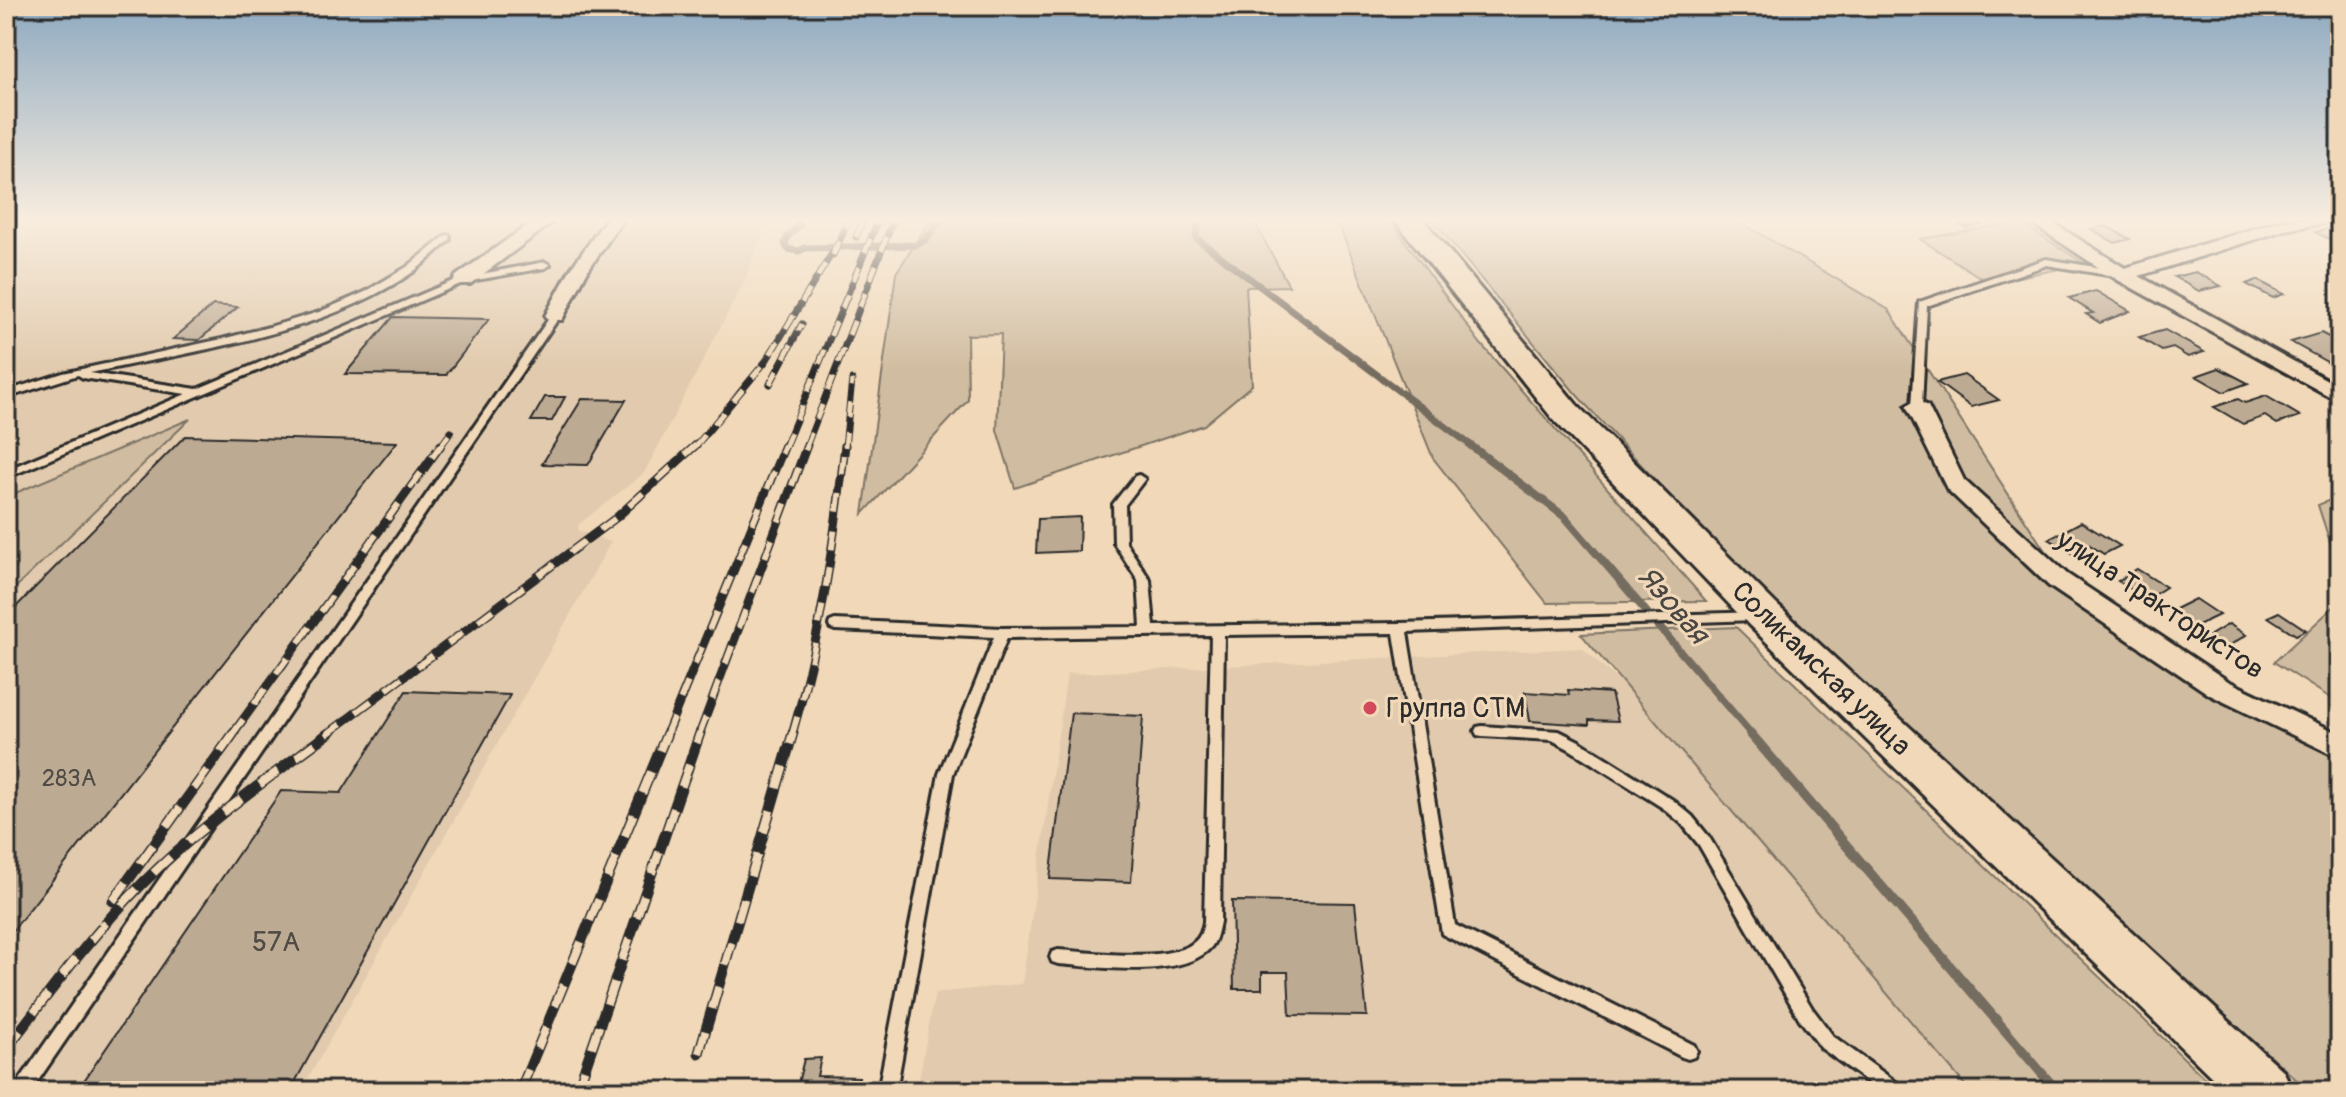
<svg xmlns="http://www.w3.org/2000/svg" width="2346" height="1097" font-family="Pangolin,sans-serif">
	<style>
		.built { fill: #e1caad }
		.green { fill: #d0bca0; stroke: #7e7466; stroke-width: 2 }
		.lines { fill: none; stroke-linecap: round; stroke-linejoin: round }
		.stream-far2 { stroke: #756c60; stroke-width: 7 }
		.stream-far1 { stroke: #756c60; stroke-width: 8 }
		.stream { stroke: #756c60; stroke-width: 10 }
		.building { fill: #bdaa93; stroke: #2b2b2b; stroke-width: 2 }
		.service-casing { stroke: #2b2b2b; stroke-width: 6 }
		.minor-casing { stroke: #2b2b2b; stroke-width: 6 }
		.primary-casing { stroke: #2b2b2b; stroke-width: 6 }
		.service { fill: #f0d8b8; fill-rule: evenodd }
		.minor { fill: #f0d8b8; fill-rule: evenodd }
		.primary { fill: #f0d8b8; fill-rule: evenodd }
		.rail-far2-casing { stroke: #2b2b2b; stroke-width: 7 }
		.rail-far1-casing { stroke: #2b2b2b; stroke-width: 9 }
		.rail-casing { stroke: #2b2b2b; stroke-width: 11 }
		.rail-far2 { stroke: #f0d8b8; stroke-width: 5; stroke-dasharray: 15; stroke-linecap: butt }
		.rail-far1 { stroke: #f0d8b8; stroke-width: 6; stroke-dasharray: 19; stroke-linecap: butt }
		.rail { stroke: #f0d8b8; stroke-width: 8; stroke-dasharray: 23; stroke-linecap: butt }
		.poi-dot { fill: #d1495b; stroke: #f0d8b8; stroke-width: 3 }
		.labels { text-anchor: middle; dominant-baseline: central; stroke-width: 6; stroke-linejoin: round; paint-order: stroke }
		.number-label { font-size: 24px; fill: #504b45 }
		.street-label { font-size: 28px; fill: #2b2b2b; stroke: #f0d8b8 }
		.poi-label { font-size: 28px; fill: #2b2b2b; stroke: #f0d8b8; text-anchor: start }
		.near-number-label { font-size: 28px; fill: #504b45 }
		.water-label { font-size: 30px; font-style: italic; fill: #4a4641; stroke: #f0d8b8 }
	</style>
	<rect width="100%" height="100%" fill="#f0d8b8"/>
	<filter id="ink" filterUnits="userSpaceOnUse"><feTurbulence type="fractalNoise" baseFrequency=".0125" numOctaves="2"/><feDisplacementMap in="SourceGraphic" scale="16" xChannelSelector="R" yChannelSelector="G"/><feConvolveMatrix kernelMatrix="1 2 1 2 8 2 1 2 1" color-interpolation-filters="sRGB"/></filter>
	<g filter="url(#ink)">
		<g class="built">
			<polygon points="6,218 768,218 745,280 644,473 579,524 578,531 611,542 301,1091 6,1091"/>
			<polygon points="1582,648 2073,1091 917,1091 935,993 1022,984 1067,674"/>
		</g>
		<g class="green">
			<polygon points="932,218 1252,218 1289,286 1246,287 1252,385 1204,425 1015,488 997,430 1001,334 967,335 968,400 863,514 896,273"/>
			<polygon points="1336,218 1388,218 1480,343 1706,601 1547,603 1433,458"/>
			<polygon points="1431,218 1733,218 1889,310 2053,563 2340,758 2340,1091 2309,1091 1764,598 1575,393"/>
			<polygon points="2020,222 2085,264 1989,283 1920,239"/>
			<polygon points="190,419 6,597 6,497"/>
			<polygon points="2340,496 2340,573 2318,505"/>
			<polygon points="2340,601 2340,704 2274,662"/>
			<polygon points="1736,627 2218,1091 1970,1091 1581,634"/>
		</g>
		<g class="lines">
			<g class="stream-far2">
				<polyline points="796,218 800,225 788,236 785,244 788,249 799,251 805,248 916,245 925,240 941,218"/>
				<polyline points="1199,218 1196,238 1473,447"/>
			</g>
			<polyline class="stream-far1" points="1470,445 1565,517 1752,735"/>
			<polyline class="stream" points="1750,733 2057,1091"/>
		</g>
		<g class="building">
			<polygon points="1951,218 1973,218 1982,224 1966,228"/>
			<polygon points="2106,226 2130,239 2115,243 2091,229"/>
			<polygon points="2340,226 2340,239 2333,241 2315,232"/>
			<polygon points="2196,272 2221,286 2199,291 2174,277"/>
			<polygon points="2257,280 2284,294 2273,298 2246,284"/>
			<polygon points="2096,291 2130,311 2100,323 2086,314 2093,313 2069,298"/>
			<polygon points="213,305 238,307 199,340 173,339"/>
			<polygon points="393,317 489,319 446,375 345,374"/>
			<polygon points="2165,330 2204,352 2188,357 2173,348 2162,351 2139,337"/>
			<polygon points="2321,333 2340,343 2340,358 2327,362 2291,342"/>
			<polygon points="2219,368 2248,383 2224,392 2196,376"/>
			<polygon points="1964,375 1999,400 1971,407 1937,382"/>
			<polygon points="2266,396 2300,416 2277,424 2265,416 2243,424 2214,407 2238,399 2245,403"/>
			<polygon points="545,397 565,397 552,421 531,421"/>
			<polygon points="582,399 626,400 588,465 542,464"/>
			<polygon points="185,436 397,442 6,939 6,617"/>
			<polygon points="1080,517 1079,551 1036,553 1038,519"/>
			<polygon points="2081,522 2120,546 2104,554 2088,544 2072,553 2049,539"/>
			<polygon points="2137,569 2166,587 2147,599 2118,581"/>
			<polygon points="2195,599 2219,615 2194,627 2171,611"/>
			<polygon points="2279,612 2306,630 2296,635 2268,617"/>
			<polygon points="2229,624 2246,635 2227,647 2209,636"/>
			<polygon points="1568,690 1611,693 1618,721 1589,720 1589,725 1530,721 1525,692 1569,695"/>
			<polygon points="406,691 510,695 290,1091 77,1091 281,791 341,793"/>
			<polygon points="1071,713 1143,716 1131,882 1050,879"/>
			<polygon points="1232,901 1355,903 1367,1016 1290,1015 1288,972 1262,972 1262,989 1234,989"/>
			<polygon points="821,1058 817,1076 859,1077 856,1091 796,1091 804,1059"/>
		</g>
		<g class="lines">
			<g class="service-casing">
				<g id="service">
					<path d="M 447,235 L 450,236 L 450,240 C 438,250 426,262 413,272 C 321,335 197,350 90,373 L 197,389 L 460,278 L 545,262 L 550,265 L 545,268 L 465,282 L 6,478 L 6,470 L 186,394 L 83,378 L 78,375 L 6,398 L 6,391 L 63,373 L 222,339 L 269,327 L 319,312 L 365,292 L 407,267 Z"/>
					<polygon points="2046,259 2120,271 2125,274 2120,277 2047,265 1927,306 1922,406 1917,409 1913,408 1912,406 1919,302"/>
					<polygon points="555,313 560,316 31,1091 12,1091 552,314"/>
					<path d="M 1139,475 L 1145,479 L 1125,505 L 1126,543 L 1150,580 L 1154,626 L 1400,623 L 1760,612 L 1762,615 L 1760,618 L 1756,620 L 1407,632 L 1455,925 L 1694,1045 L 1697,1051 L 1694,1057 L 1688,1059 L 1682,1057 L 1442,934 L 1394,633 L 1224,635 L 1220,922 C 1218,930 1217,939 1212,946 C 1185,980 1097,967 1058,964 L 1052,962 L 1050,957 L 1052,952 L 1058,950 C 1089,952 1168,963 1193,943 C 1201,937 1202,931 1204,922 L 1211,635 L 1007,638 L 953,774 L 896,1091 L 878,1091 L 939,774 L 994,637 L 835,630 L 830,628 L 829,625 L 830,622 L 835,620 L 1002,628 L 1141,627 L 1138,580 L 1114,543 L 1113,504 L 1135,476 Z"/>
					<polygon points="1482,726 1559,731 1579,741 1673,800 1692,816 1709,837 1812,1008 1833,1036 1900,1085 1903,1091 1880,1091 1821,1048 1800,1020 1699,845 1682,824 1663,808 1569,749 1552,740 1482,736 1477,735 1475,731 1477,727"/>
				</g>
			</g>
			<g class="minor-casing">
				<g id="minor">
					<polygon points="538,218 558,218 470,284 456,284 454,280 456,276"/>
					<polygon points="607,218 624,218 588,270 562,320 548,320 545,316 570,270"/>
					<polygon points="2024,218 2045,218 2125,268 2282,220 2332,218 2324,223 2285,230 2139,276 2340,387 2340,402 2116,279"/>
					<polygon points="1917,400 1928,406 1964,480 2067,574 2228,681 2340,734 2340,758 2210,695 2049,586 1947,489 1906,406"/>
				</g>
			</g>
			<g class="primary-casing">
				<polygon id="primary" points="1393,218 1422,218 1576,404 1777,605 2284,1072 2293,1091 2226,1091 1749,625 1552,418"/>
			</g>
			<use href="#service" class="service"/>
			<use href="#minor" class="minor"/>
			<use href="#primary" class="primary"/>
			<g class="rail-far2-casing">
				<g id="rail-far2">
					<polyline points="856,237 864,218"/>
					<polyline points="833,255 850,218"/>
					<polyline points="770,384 802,324"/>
					<polyline points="440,447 451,432"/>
					<polyline points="695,447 766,361 837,245"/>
					<polyline points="785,447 879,218"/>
					<polyline points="806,447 894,218"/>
					<polyline points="845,447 852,380"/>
				</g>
			</g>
			<g class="rail-far1-casing">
				<g id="rail-far1">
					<polyline points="232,735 441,445"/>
					<polyline points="326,735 617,517 696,445"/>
					<polyline points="666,735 785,445"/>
					<polyline points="699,735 807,445"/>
					<path d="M 792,735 C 820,640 834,544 845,445"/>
				</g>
			</g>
			<g class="rail-casing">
				<g id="rail">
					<polyline points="113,901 234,733"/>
					<path d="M 6,1049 C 50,992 92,934 143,883 C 199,827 265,781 329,733"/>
					<polyline points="699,1053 793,733"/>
					<polyline points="520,1091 667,733"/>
					<polyline points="577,1091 700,733"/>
				</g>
			</g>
			<use href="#rail-far2" class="rail-far2"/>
			<use href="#rail-far1" class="rail-far1"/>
			<use href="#rail" class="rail"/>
		</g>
	</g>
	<linearGradient id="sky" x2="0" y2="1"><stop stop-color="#8ea9c0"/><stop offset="0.59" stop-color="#f8eddf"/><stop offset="1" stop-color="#f8eddf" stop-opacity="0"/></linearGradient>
	<rect width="2346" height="372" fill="url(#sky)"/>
	<circle class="poi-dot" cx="1370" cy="708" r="8"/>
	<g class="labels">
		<g class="number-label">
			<text x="69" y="778">283А</text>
		</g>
		<g class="street-label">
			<text transform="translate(2160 605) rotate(34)">улица Трактористов</text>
			<text transform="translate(1821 669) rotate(44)">Соликамская улица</text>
		</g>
		<g class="poi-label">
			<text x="1386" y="708">Группа СТМ</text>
		</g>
		<g class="near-number-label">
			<text x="276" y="942">57А</text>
		</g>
		<g class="water-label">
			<text transform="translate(1673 605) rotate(49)">Язовая</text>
		</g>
	</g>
	<rect width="2346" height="1097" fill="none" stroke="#f0d8b8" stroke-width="32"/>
	<rect x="16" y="16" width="2314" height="1065" fill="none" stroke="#2b2b2b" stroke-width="3" filter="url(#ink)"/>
</svg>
